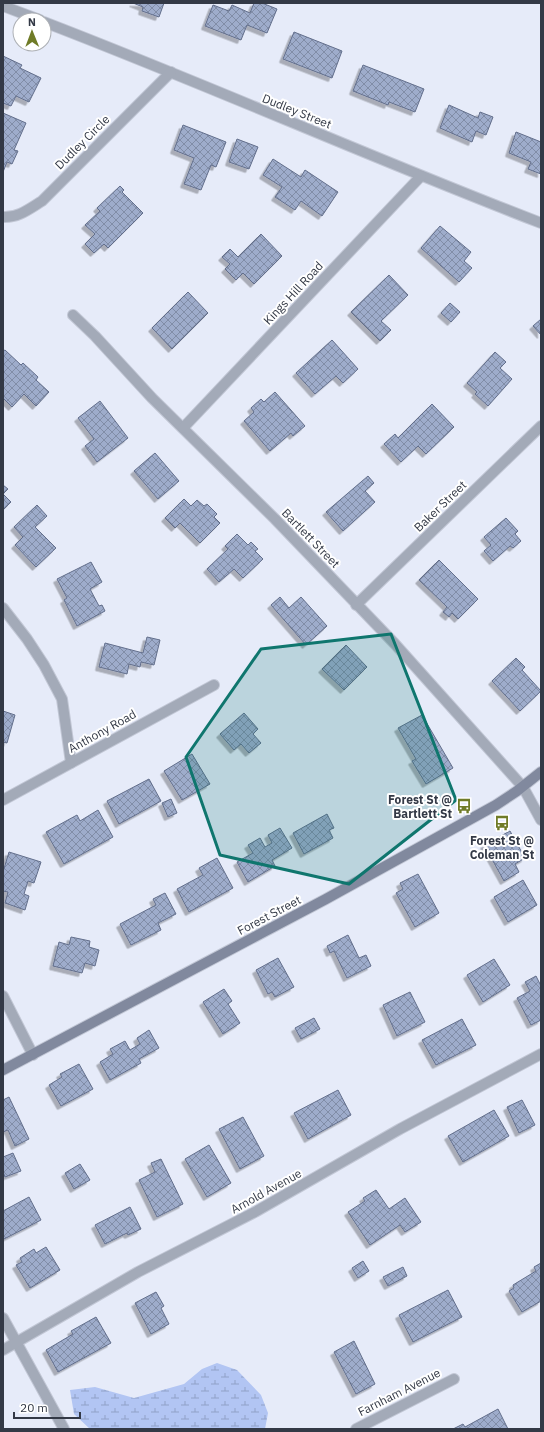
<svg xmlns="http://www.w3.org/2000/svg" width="544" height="1432" font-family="'IBM Plex Sans',sans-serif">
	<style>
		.wetland { fill: url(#wetland-marsh) }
		.building { fill: url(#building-cross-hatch); stroke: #626e8b; filter: url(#shadow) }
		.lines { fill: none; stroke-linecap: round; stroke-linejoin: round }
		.street-casing { stroke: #c2c7d5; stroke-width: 12 }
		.secondary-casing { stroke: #c2c7d5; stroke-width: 12 }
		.street { stroke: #a3aab8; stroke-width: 10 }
		.secondary { stroke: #81899e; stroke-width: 10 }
		.marked { fill: #0f766e; fill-opacity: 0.2; stroke: #0f766e; stroke-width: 3; stroke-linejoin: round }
		.labels { text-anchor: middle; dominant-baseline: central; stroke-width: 4; stroke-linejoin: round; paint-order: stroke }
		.street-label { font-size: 12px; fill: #333946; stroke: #fff }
		.poi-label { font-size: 12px; font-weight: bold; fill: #333946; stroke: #fff; text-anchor: end }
	</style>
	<defs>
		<pattern id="wetland-marsh" width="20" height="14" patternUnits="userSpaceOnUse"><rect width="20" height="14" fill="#b2c5f3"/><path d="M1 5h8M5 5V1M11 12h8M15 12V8" fill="none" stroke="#91a1c7"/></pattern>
		<pattern id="building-cross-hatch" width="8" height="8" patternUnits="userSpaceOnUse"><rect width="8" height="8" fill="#9eaccb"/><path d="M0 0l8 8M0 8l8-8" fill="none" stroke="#818da7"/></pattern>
		<filter id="shadow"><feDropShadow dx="-3.5" dy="3.5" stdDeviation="0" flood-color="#0004"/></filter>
	</defs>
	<rect width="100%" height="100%" fill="#e6ebf9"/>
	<polygon class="wetland" points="217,1363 237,1370 261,1395 268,1413 265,1429 90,1429 74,1414 70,1390 95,1387 134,1398 184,1384 202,1369"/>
	<g class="building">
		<polygon points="133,3 164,3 159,17 142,11 143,7"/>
		<polygon points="254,3 262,3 277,9 267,33 247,25 241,40 205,26 213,5 229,11 232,5 250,13"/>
		<polygon points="294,32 342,51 332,78 283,59"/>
		<polygon points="3,56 22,65 20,68 41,78 29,102 16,96 11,106 3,103"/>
		<polygon points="363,65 424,89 415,112 389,102 388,105 353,91"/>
		<polygon points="449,105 478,118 480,112 493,117 486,135 476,131 472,142 440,128"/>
		<polygon points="3,113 26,123 14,150 18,151 12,164 7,162 3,172"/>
		<polygon points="183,125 226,142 216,167 211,165 201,190 184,184 194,158 174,150"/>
		<polygon points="516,132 541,142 541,174 528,169 531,162 509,153"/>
		<polygon points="237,139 258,147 249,169 229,162"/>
		<polygon points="273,159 301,177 305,170 338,192 322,216 301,201 295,210 275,197 282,187 263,175"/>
		<polygon points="120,186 124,190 122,192 143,213 108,248 104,244 94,253 85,244 95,234 85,225 100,211 97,208"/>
		<polygon points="440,226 471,252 464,261 472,268 459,282 421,248"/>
		<polygon points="261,234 282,256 254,284 243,273 236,280 225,269 230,264 222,257 230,249 238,257"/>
		<polygon points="389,275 408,295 381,321 391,330 380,341 351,312"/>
		<polygon points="188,292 208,313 172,349 152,328"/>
		<polygon points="450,303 460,312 451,322 441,313"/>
		<polygon points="541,319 541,335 533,326"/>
		<polygon points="332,340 358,369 343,383 336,376 315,394 296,373"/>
		<polygon points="5,350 21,365 23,363 38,377 36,380 49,392 36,406 24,394 12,407 3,398 3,351"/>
		<polygon points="495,352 506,362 500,368 512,379 488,406 475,394 477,392 467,383"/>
		<polygon points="275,392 305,426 293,436 291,433 270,451 244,421 254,412 251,408 261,399 264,402"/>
		<polygon points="100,401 128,438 97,462 85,446 94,439 78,418"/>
		<polygon points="432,404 454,427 426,454 418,446 401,462 384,444 395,434 398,438"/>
		<polygon points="155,453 179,481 158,499 134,471"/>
		<polygon points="368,476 374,483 365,491 375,502 343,531 326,512"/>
		<polygon points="3,485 8,489 3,494 11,502 3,510"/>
		<polygon points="184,499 191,506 197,500 204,506 207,504 217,514 214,517 220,523 200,543 180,523 175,528 165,518"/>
		<polygon points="37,505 47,516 35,527 56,548 36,567 15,545 23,537 14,527"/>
		<polygon points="506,518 518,531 515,534 521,541 513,548 510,546 493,561 484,551 491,545 484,537"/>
		<polygon points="237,534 248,545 251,542 258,549 255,551 263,559 243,578 234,569 219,582 207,569 228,549 225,546"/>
		<polygon points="439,560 478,599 458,619 452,613 449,617 443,612 447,607 419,580"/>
		<polygon points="91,562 102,582 90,589 99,606 102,605 105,611 77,626 64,600 67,598 57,579"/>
		<polygon points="280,597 289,608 301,597 327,626 306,645 271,605"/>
		<polygon points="147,637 160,640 154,665 141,662 140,667 129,664 127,674 99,667 105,643 143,653"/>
		<polygon points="346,645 367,667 344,690 322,669"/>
		<polygon points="516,658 525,667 522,670 541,691 520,711 492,681"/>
		<polygon points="3,711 15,715 7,743 3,742"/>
		<polygon points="244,713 258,729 253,734 261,743 249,753 241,744 234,750 220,734"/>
		<polygon points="422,715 453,768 426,784 412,761 416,759 398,728"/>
		<polygon points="192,754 210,784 182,800 164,771"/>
		<polygon points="149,779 161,801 119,824 107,801"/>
		<polygon points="171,799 177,813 168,817 162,803"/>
		<polygon points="98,810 113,837 64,864 46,832 77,815 80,821"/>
		<polygon points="327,814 334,828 329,830 333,838 304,854 293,833"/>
		<polygon points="280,828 292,848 272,860 275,866 248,882 237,862 253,853 248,845 260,838 265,847 272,843 268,835"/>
		<polygon points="510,831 525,858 515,864 519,872 504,881 484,845"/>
		<polygon points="9,852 41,862 34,883 28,881 24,894 29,896 25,910 5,903 8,892 3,891 3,872"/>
		<polygon points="217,858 233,888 189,912 177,889 203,875 199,868"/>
		<polygon points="418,874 439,913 415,927 396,893 403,889 400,883"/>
		<polygon points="523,880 537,905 508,922 494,897"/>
		<polygon points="165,893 176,914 158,923 161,930 131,945 120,924 156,905 153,899"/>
		<polygon points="348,935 359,958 366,955 371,966 347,978 334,951 330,953 327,946"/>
		<polygon points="71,937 90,941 89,947 99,950 95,966 85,963 82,973 53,966 59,942 69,945"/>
		<polygon points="278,958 294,987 275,997 272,992 268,994 256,970"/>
		<polygon points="494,959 510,985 483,1002 467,975"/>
		<polygon points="536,976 541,986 541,1020 531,1025 517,998 530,991 525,982"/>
		<polygon points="224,989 232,1001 228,1004 240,1023 223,1034 203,1002"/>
		<polygon points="410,992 425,1022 397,1036 383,1005"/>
		<polygon points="314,1018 320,1029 301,1039 295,1028"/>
		<polygon points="462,1019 476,1045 436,1065 422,1040"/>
		<polygon points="149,1030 159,1048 139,1059 141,1063 110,1080 100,1062 113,1054 110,1049 125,1041 130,1050 140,1044 137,1038"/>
		<polygon points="79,1064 93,1089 61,1106 49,1085 62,1077 60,1074"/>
		<polygon points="338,1090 351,1115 308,1139 294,1113"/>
		<polygon points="9,1097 29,1139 15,1146 8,1130 3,1132 3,1100"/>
		<polygon points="522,1100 535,1125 519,1133 507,1107"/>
		<polygon points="494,1110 509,1136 463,1162 448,1136"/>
		<polygon points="243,1117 264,1156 240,1169 219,1129"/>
		<polygon points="209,1145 231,1183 207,1197 185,1159"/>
		<polygon points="13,1153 21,1171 5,1177 3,1172 3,1157"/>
		<polygon points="161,1159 183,1204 157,1217 139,1180 155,1172 151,1163"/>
		<polygon points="80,1164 90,1180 74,1189 65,1173"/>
		<polygon points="376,1190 389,1209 405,1198 421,1222 405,1232 400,1225 370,1245 348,1212 365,1201 363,1198"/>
		<polygon points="29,1197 41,1220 4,1239 3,1237 3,1211"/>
		<polygon points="130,1207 141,1229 128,1235 127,1233 105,1244 95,1225"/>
		<polygon points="46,1247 60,1270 30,1288 16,1265 22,1262 20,1258 34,1249 36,1253"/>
		<polygon points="363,1261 369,1271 358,1278 352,1268"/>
		<polygon points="541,1263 541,1301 522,1312 509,1291 514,1288 513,1285 536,1271 534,1267"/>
		<polygon points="403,1267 407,1276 388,1286 383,1277"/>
		<polygon points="448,1290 462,1317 413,1342 399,1315"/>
		<polygon points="156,1292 164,1306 161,1308 169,1324 151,1334 135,1303"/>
		<polygon points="96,1317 111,1343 58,1372 46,1350 73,1334 71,1331"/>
		<polygon points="354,1341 375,1384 356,1394 334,1352"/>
		<polygon points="498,1409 508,1429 453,1429 463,1424 465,1427"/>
	</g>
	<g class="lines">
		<g class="street-casing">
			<g id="street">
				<polyline points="3,6 40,20"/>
				<path d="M 44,22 C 211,86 374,159 541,223"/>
				<path d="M 3,217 C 18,218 29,209 42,201 L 171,72"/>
				<polyline points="73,315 95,336 152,398 275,519 395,644 523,787 541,820"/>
				<polyline points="183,428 421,176"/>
				<polyline points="356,605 541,426"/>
				<polyline points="3,608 27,639 44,665 62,699 71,763"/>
				<polyline points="3,800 214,685"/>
				<polyline points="3,996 33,1055"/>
				<polyline points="3,1318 64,1429"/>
				<polyline points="3,1350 138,1272 255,1212 400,1129 541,1054"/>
				<polyline points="356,1429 454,1379"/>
			</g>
		</g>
		<g class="secondary-casing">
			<polyline id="secondary" points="3,1070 326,899 496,805 517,791 541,772"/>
		</g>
		<use href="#street" class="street"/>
		<use href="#secondary" class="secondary"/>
	</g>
	<path class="marked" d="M 391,634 L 456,800 L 349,884 L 220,855 L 186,757 L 261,649 Z"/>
	<defs>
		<g id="bus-bare" transform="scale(1.2)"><path d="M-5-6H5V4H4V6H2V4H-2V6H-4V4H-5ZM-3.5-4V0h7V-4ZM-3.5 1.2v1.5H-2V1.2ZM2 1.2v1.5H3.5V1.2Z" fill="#6f7b27" stroke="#fff" stroke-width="2.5" paint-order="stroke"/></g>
	</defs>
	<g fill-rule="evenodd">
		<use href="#bus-bare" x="464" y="806"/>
		<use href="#bus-bare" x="502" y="823"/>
	</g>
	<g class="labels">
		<g class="street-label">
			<text transform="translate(297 111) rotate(22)">Dudley Street</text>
			<text transform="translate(82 142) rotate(-45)">Dudley Circle</text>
			<text transform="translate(293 293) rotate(-47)">Kings Hill Road</text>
			<text transform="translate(440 506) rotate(-44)">Baker Street</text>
			<text transform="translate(311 538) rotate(46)">Bartlett Street</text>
			<text transform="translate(102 731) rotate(-29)">Anthony Road</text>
			<text transform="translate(269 915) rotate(-28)">Forest Street</text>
			<text transform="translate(266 1191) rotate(-29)">Arnold Avenue</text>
			<text transform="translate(399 1392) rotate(-27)">Farnham Avenue</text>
		</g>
		<g class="poi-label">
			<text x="452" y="799">Forest St @<tspan x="452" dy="14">Bartlett St</tspan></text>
			<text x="502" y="840" text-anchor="middle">Forest St @<tspan x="502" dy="14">Coleman St</tspan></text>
		</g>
	</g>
	<rect width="544" height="1432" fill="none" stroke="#333946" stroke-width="8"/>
	<g transform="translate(32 32) rotate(359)"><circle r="19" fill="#ffffff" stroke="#adb0b5"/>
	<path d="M0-3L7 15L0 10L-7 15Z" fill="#6f7b27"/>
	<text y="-6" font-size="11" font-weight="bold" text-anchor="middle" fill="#333946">N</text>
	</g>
	<path d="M14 1412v6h66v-6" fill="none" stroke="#333946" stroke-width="2"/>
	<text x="20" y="1412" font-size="12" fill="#333946" stroke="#ffffff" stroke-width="3" paint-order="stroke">20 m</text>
</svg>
